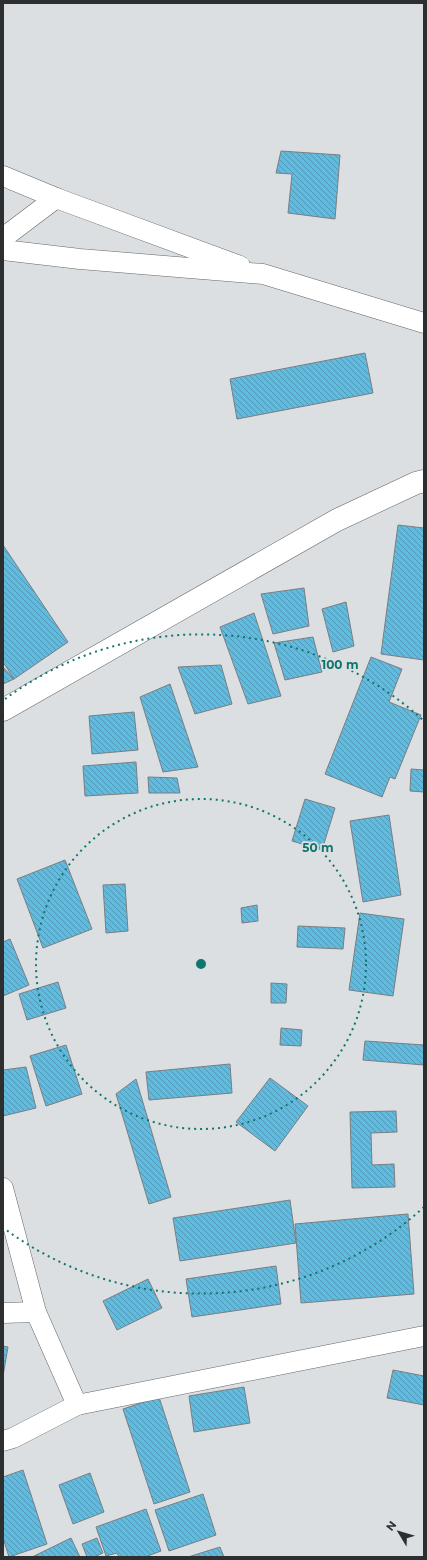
<svg xmlns="http://www.w3.org/2000/svg" width="427" height="1560" font-family="Montserrat,sans-serif">
	<style>
		.building { fill: url(#building-back-hatch); stroke: #7a7e80 }
		.lines { fill: none; stroke-linecap: round; stroke-linejoin: round }
		.minor-casing { stroke: #64686a; stroke-width: 21 }
		.tertiary-casing { stroke: #64686a; stroke-width: 23 }
		.minor { stroke: #fff; stroke-width: 20 }
		.tertiary { stroke: #fff; stroke-width: 22 }
		.ring { fill: none; stroke: #0f766e; stroke-width: 2; stroke-dasharray: 2 4 }
		.centre { fill: #0f766e; stroke: #dbdfe1; stroke-width: 2 }
		.ring-label { font-size: 12px; text-anchor: middle; font-weight: bold; fill: #0f766e; stroke: #dbdfe1; stroke-width: 3.5; stroke-linejoin: round; paint-order: stroke }
	</style>
	<defs>
		<pattern id="building-back-hatch" width="6" height="6" patternUnits="userSpaceOnUse"><rect width="6" height="6" fill="#60bbdf"/><path d="M-1 5l2 2M0 0l6 6M5-1l2 2" fill="none" stroke="#5098b5"/></pattern>
	</defs>
	<rect width="100%" height="100%" fill="#dbdfe1"/>
	<g class="building">
		<polygon points="281,151 340,155 335,219 288,213 292,174 276,173"/>
		<polygon points="365,353 373,393 237,419 230,379"/>
		<polygon points="398,525 424,528 424,660 381,654"/>
		<polygon points="3,545 68,642 14,679 3,662"/>
		<polygon points="304,588 309,626 273,634 261,594"/>
		<polygon points="346,602 354,646 333,652 322,609"/>
		<polygon points="254,613 281,696 248,704 220,627"/>
		<polygon points="313,637 322,672 285,680 274,643"/>
		<polygon points="371,657 402,669 389,702 421,715 395,779 390,777 382,797 325,774"/>
		<polygon points="221,665 232,704 195,714 178,667"/>
		<polygon points="3,667 14,679 3,684"/>
		<polygon points="170,684 198,767 163,772 140,697"/>
		<polygon points="134,712 138,750 92,754 89,716"/>
		<polygon points="136,762 138,793 85,796 83,766"/>
		<polygon points="411,769 424,770 424,792 410,791"/>
		<polygon points="148,777 177,778 180,793 149,793"/>
		<polygon points="305,799 335,808 322,850 292,841"/>
		<polygon points="389,815 401,895 363,902 350,821"/>
		<polygon points="65,860 92,929 43,948 17,879"/>
		<polygon points="125,884 128,931 106,933 103,885"/>
		<polygon points="257,905 258,921 242,923 241,908"/>
		<polygon points="360,913 404,919 393,996 349,990"/>
		<polygon points="298,926 345,928 343,949 297,947"/>
		<polygon points="10,939 29,985 3,996 3,942"/>
		<polygon points="58,982 66,1008 27,1020 19,994"/>
		<polygon points="271,983 287,984 286,1003 271,1003"/>
		<polygon points="281,1028 302,1030 301,1046 280,1045"/>
		<polygon points="365,1041 424,1045 424,1065 363,1060"/>
		<polygon points="66,1045 82,1094 46,1106 30,1056"/>
		<polygon points="230,1064 232,1093 149,1100 146,1072"/>
		<polygon points="26,1067 36,1108 3,1116 3,1070"/>
		<polygon points="270,1078 308,1106 275,1151 236,1122"/>
		<polygon points="136,1079 171,1197 149,1204 116,1094"/>
		<polygon points="396,1111 397,1132 371,1133 372,1165 394,1164 395,1187 352,1188 350,1112"/>
		<polygon points="290,1200 296,1243 180,1261 173,1218"/>
		<polygon points="408,1214 414,1294 301,1303 295,1224"/>
		<polygon points="276,1266 281,1304 192,1317 186,1279"/>
		<polygon points="148,1279 162,1308 117,1330 103,1301"/>
		<polygon points="3,1346 8,1347 3,1376"/>
		<polygon points="393,1370 424,1376 424,1405 387,1398"/>
		<polygon points="244,1387 250,1423 194,1432 189,1396"/>
		<polygon points="159,1397 190,1492 154,1504 123,1409"/>
		<polygon points="23,1470 47,1544 9,1557 3,1538 3,1477"/>
		<polygon points="90,1473 104,1512 73,1524 59,1485"/>
		<polygon points="203,1494 216,1535 169,1551 155,1510"/>
		<polygon points="146,1509 161,1551 145,1557 119,1557 117,1553 106,1556 96,1527"/>
		<polygon points="71,1538 80,1557 32,1557"/>
		<polygon points="97,1538 103,1553 94,1557 87,1557 82,1544"/>
		<polygon points="220,1547 224,1557 188,1557"/>
	</g>
	<g class="lines">
		<g class="minor-casing">
			<g id="minor">
				<polyline points="3,176 56,198 240,266"/>
				<polyline points="3,238 56,198"/>
				<polyline points="3,250 80,259 263,274 424,323"/>
				<polyline points="3,1188 36,1312 77,1405"/>
				<polyline points="3,1313 36,1312"/>
				<polyline points="3,1441 13,1438 77,1405 424,1336"/>
			</g>
		</g>
		<g class="tertiary-casing">
			<polyline id="tertiary" points="3,710 337,520 416,483 424,481"/>
		</g>
		<use href="#minor" class="minor"/>
		<use href="#tertiary" class="tertiary"/>
	</g>
	<g class="ring">
		<circle cx="201" cy="964" r="165"/>
		<path d="M424 1207A330 330 0 0 1 5 1229M5 699A330 330 0 0 1 424 721"/>
	</g>
	<circle cx="201" cy="964" r="6" class="centre"/>
	<g class="ring-label">
		<text x="340" y="669">100 m</text>
		<text x="318" y="852">50 m</text>
	</g>
	<rect width="427" height="1560" fill="none" stroke="#2d2e2f" stroke-width="8"/>
	<g transform="translate(399 1532) rotate(308)" stroke="#dbdfe1" stroke-width="3" paint-order="stroke">
	<path d="M0-3L7 15L0 10L-7 15Z" fill="#2d2e2f"/>
	<text y="-6" font-size="11" font-weight="bold" text-anchor="middle" fill="#2d2e2f">N</text>
	</g>
</svg>
